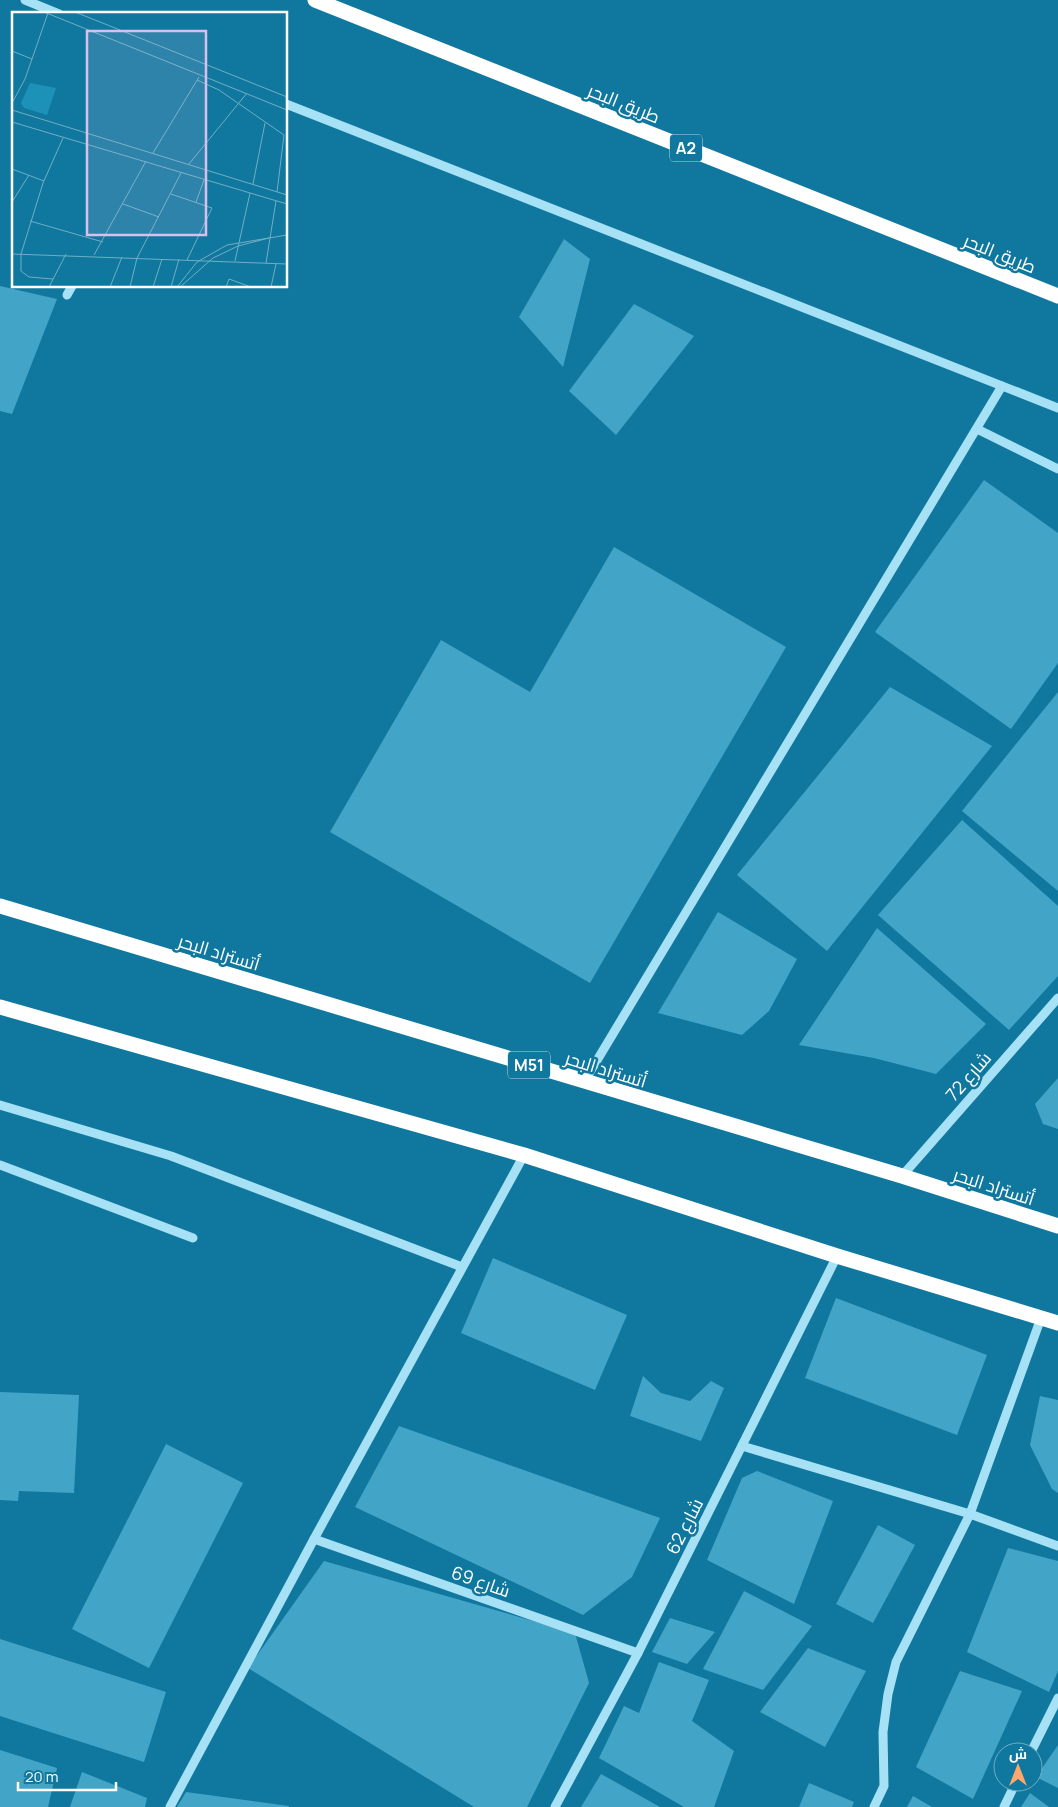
<svg xmlns="http://www.w3.org/2000/svg" width="1058" height="1807" font-family="Manrope,Cairo,sans-serif">
	<style>
		.building { fill: #42a5c8 }
		.lines { fill: none; stroke-linecap: round; stroke-linejoin: round }
		.minor { stroke: #a6e1f5; stroke-width: 9 }
		.highway { stroke: #fff; stroke-width: 15 }
		.labels { text-anchor: middle; dominant-baseline: central; stroke-width: 5; stroke-linejoin: round; paint-order: stroke }
		.shield { fill: #10789e; stroke: #b7d6e2; stroke-width: 1 }
		.shield-label { font-size: 16px; font-weight: bold; fill: #fff }
		.street-label { font-size: 18px; fill: #fff; stroke: #10789e }
		.inset-road { fill: none; stroke: #70aec5; stroke-width: 1 }
		.view { fill: #d7c0ec; fill-opacity: 0.15; stroke: #d7c0ec; stroke-width: 2.5 }
		.inset-edge { fill: none; stroke: #fff; stroke-width: 2.5 }
	</style>
	<rect width="100%" height="100%" fill="#10789e"/>
	<g class="building">
		<polygon points="564,239 590,259 563,367 519,317"/>
		<polygon points="0,286 57,299 12,414 0,411"/>
		<polygon points="634,304 694,336 616,435 569,391"/>
		<polygon points="984,480 1058,533 1058,663 1011,729 875,632"/>
		<polygon points="614,547 786,647 590,983 330,832 441,640 530,692"/>
		<polygon points="890,687 992,746 827,951 737,875"/>
		<polygon points="1058,692 1058,891 962,811"/>
		<polygon points="962,820 1058,906 1058,976 1009,1030 878,915"/>
		<polygon points="718,912 797,959 769,1011 742,1035 658,1013"/>
		<polygon points="877,928 986,1024 936,1074 874,1058 799,1045"/>
		<polygon points="1058,1078 1058,1129 1043,1124 1035,1104"/>
		<polygon points="493,1258 627,1315 595,1390 461,1333"/>
		<polygon points="836,1298 987,1355 957,1435 805,1378"/>
		<polygon points="643,1376 661,1393 690,1401 711,1381 724,1388 701,1441 630,1416"/>
		<polygon points="0,1392 79,1395 74,1493 19,1491 18,1501 0,1500"/>
		<polygon points="1040,1396 1058,1400 1058,1493 1052,1489 1030,1445"/>
		<polygon points="399,1426 660,1518 632,1577 583,1615 355,1507"/>
		<polygon points="166,1444 243,1483 149,1668 72,1629"/>
		<polygon points="757,1471 833,1501 794,1604 707,1560 742,1478"/>
		<polygon points="878,1525 915,1545 873,1623 836,1604"/>
		<polygon points="1008,1548 1058,1561 1058,1671 1049,1692 967,1652"/>
		<polygon points="324,1561 575,1633 589,1683 527,1807 474,1807 248,1668"/>
		<polygon points="744,1591 812,1626 763,1690 703,1669"/>
		<polygon points="670,1618 715,1632 687,1664 652,1652"/>
		<polygon points="0,1639 166,1692 144,1762 0,1716"/>
		<polygon points="808,1648 866,1671 825,1747 760,1712"/>
		<polygon points="659,1662 709,1680 692,1721 734,1751 714,1807 684,1807 599,1758 624,1706 639,1713"/>
		<polygon points="960,1671 1022,1691 973,1799 916,1767"/>
		<polygon points="1058,1745 1058,1788 1036,1777"/>
		<polygon points="0,1750 57,1768 48,1807 0,1807"/>
		<polygon points="82,1772 147,1798 145,1807 70,1807"/>
		<polygon points="601,1774 660,1807 581,1807"/>
		<polygon points="809,1783 854,1802 852,1807 799,1807"/>
		<polygon points="186,1792 289,1806 289,1807 177,1807"/>
		<polygon points="1030,1793 1049,1807 1021,1807"/>
		<polygon points="913,1796 932,1807 907,1807"/>
	</g>
	<g class="lines">
		<g class="minor">
			<polyline points="25,0 59,14"/>
			<polyline points="286,104 1058,408"/>
			<polyline points="67,295 72,286"/>
			<polyline points="977,429 1058,469"/>
			<polyline points="584,1082 1002,386"/>
			<polyline points="0,1105 171,1156 462,1267"/>
			<polyline points="0,1165 193,1238"/>
			<polyline points="902,1176 1058,998"/>
			<polyline points="742,1446 970,1514 1058,1546"/>
			<polyline points="314,1539 638,1653"/>
			<polyline points="1031,1752 1058,1698"/>
			<polyline points="170,1807 314,1539 524,1155"/>
			<polyline points="555,1807 638,1653 837,1256"/>
			<polyline points="874,1807 884,1786 883,1732 888,1694 896,1662 970,1514 1041,1318"/>
			<polyline points="1004,1807 1016,1782"/>
		</g>
		<g class="highway">
			<polyline points="315,0 1058,296"/>
			<polyline points="0,906 902,1176 1058,1226"/>
			<polyline points="0,1007 524,1155 837,1256 1058,1323"/>
		</g>
	</g>
	<g class="labels">
		<g class="shield">
			<rect x="670" y="134.5" width="32" height="27" rx="4"/>
			<rect x="508" y="1051.5" width="42" height="27" rx="4"/>
		</g>
		<g class="shield-label">
			<text x="686" y="148">A2</text>
			<text x="529" y="1065">M51</text>
		</g>
		<g class="street-label">
			<text transform="translate(624 103) rotate(22)">طريق البحر</text>
			<text transform="translate(1000 253) rotate(22)">طريق البحر</text>
			<text transform="translate(219 952) rotate(17)">أتستراد البحر</text>
			<text transform="translate(606 1069) rotate(17)">أتستراد البحر</text>
			<text transform="translate(968 1076) rotate(-49)">شارع 72</text>
			<text transform="translate(994 1186) rotate(18)">أتستراد البحر</text>
			<text transform="translate(684 1526) rotate(-63)">شارع 62</text>
			<text transform="translate(481 1581) rotate(19)">شارع 69</text>
		</g>
	</g>
	<g transform="translate(12 12)">
		<rect width="275" height="275" fill="#10789e"/>
		<path d="M 18,71 L 44,76 L 35,103 L 12,96 L 9,91 Z" fill="#1c92b9"/>
		<path class="inset-road" d="M 32,0 L 275,98M 63,0 L 275,85M 0,39 L 20,47M 185,68 L 207,78 L 272,123 L 265,180M 0,91 L 13,67 L 36,1M 0,98 L 275,183M 0,110 L 275,192M 141,141 L 187,65M 177,152 L 235,81M 0,157 L 32,169M 241,172 L 253,111M 159,182 L 200,196 L 175,248M 0,190 L 17,163M 184,190 L 192,168M 111,192 L 147,205M 18,209 L 91,230M 0,242 L 275,252M 82,243 L 134,149M 223,249 L 238,181M 254,251 L 264,189M 41,267 L 17,265 L 9,259 L 9,242 L 31,171 L 51,126M 37,275 L 54,242M 98,275 L 110,245M 118,275 L 125,246 L 169,161M 141,275 L 150,247M 159,275 L 167,247M 165,275 L 185,250 L 215,233 L 275,223M 168,275 L 201,246 L 226,234 L 257,226M 214,275 L 217,267 L 239,275M 259,275 L 264,252"/>
		<path class="view" d="M 75,19 L 194,19 L 194,223 L 75,223 Z"/>
		<rect width="275" height="275" class="inset-edge"/>
	</g>
	<g transform="translate(1018 1767)"><circle r="24" fill="#10789e" stroke="#70aec5"/>
	<path d="M0-4L9 19L0 12L-9 19Z" fill="#ffa76a"/>
	<text y="-8" font-size="14" font-weight="bold" text-anchor="middle" fill="#ffffff">ش</text>
	</g>
	<path d="M18 1782v8h98v-8" fill="none" stroke="#ffffff" stroke-width="2.5"/>
	<text x="25" y="1782" font-size="15" fill="#ffffff" stroke="#10789e" stroke-width="4" paint-order="stroke">20 m</text>
</svg>
